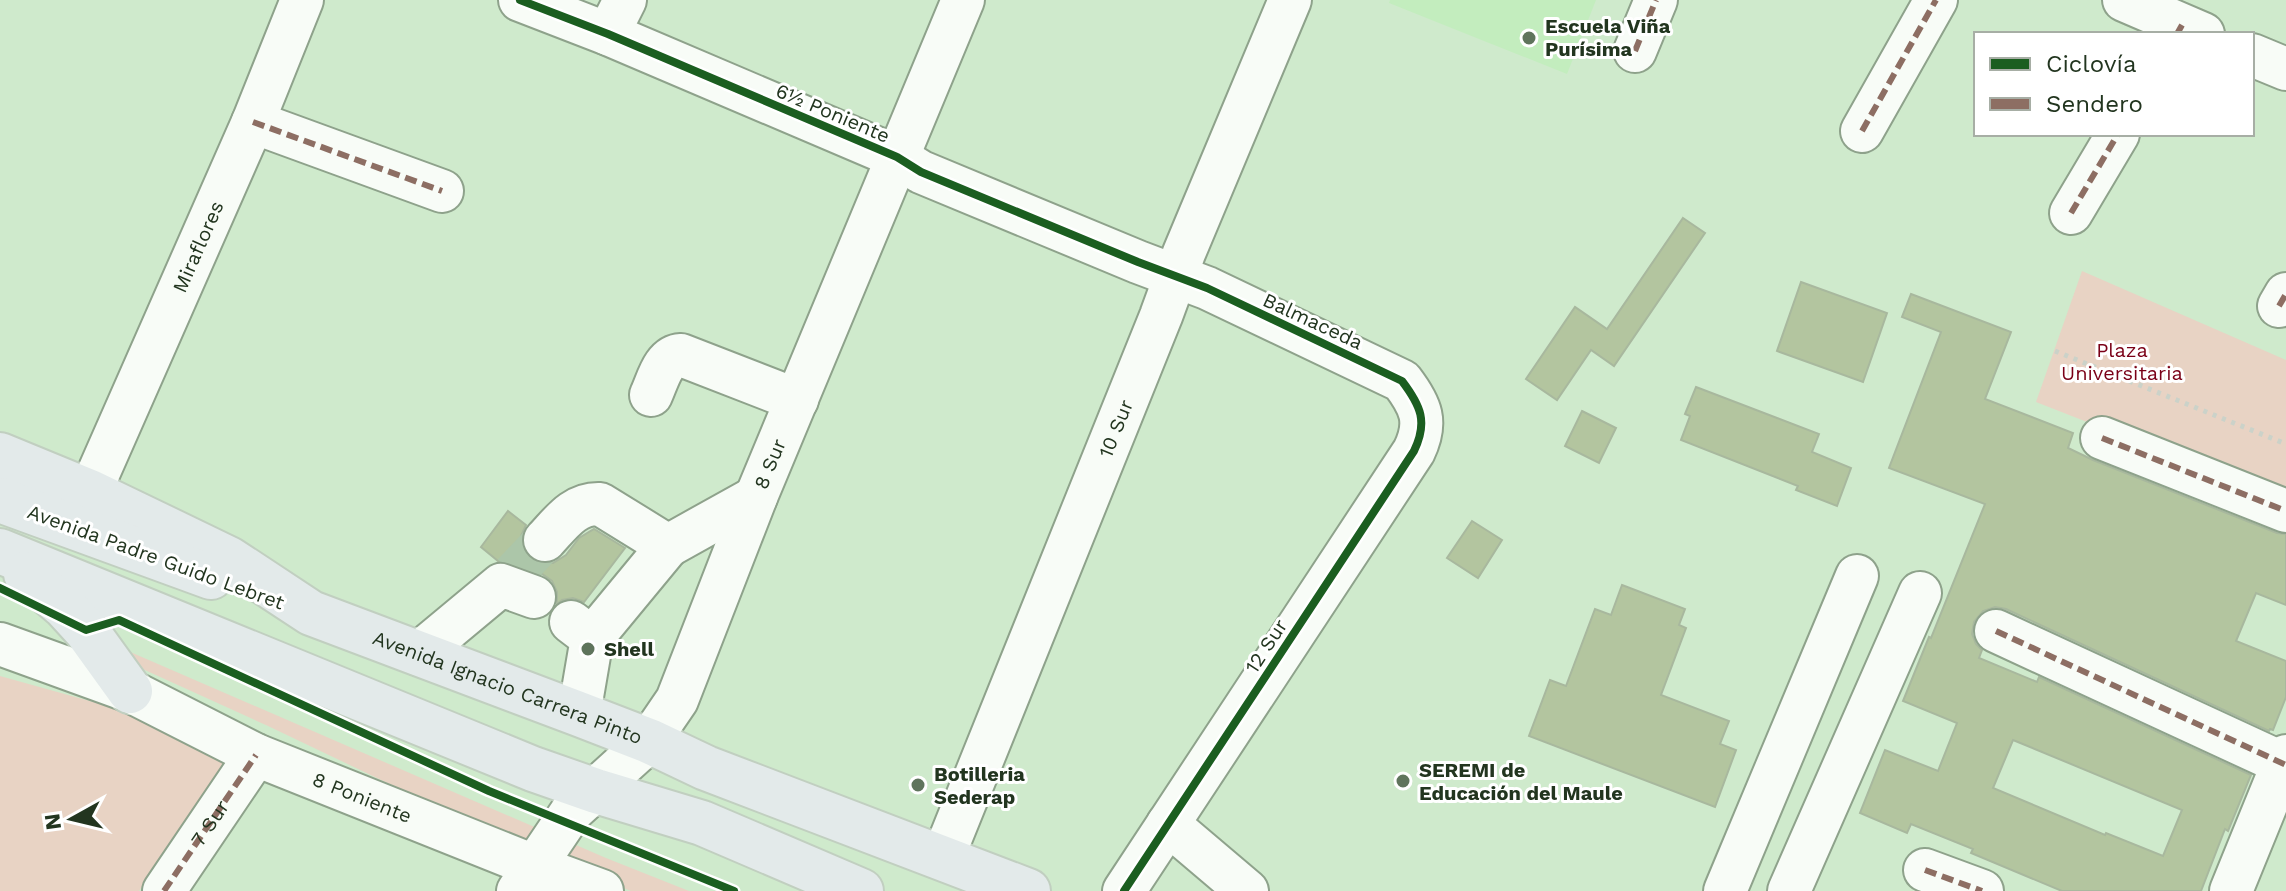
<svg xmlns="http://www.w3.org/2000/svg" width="2286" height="891" font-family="'Work Sans',sans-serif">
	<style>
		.built { fill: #c3edbe }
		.green { fill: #e8d3c4 }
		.building { fill: #b3c59f; stroke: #a8b89e; stroke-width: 2; fill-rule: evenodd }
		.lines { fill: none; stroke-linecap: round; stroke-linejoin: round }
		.minor-tunnel { stroke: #acc6a9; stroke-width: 42; stroke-dasharray: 42 21; stroke-linecap: butt }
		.minor-casing { stroke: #8ea28b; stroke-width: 46 }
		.major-casing { stroke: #c1cfc0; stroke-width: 48 }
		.path { stroke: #cbd2c9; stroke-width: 5; stroke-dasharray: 4 6; stroke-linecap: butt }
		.minor { stroke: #f8fcf7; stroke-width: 42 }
		.major { stroke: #e3eaea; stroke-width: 44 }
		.quiet { stroke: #8d6e63; stroke-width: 6; stroke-dasharray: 12 6; stroke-linecap: butt }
		.cycleway-casing { stroke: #fff; stroke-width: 13 }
		.cycleway { stroke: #1b5e20; stroke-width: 8 }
		.poi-dot { fill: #5f745c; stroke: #fff; stroke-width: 3 }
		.labels { text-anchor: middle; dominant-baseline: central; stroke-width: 6; stroke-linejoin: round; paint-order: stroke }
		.poi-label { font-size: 20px; font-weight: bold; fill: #22351f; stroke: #fff; text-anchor: start }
		.street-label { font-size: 20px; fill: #22351f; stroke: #fff }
		.park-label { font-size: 20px; fill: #7a0017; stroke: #fff }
	</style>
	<rect width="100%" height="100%" fill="#cfeacc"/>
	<polygon class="built" points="1390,0 1596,0 1567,74 1389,3"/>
	<g class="green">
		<polygon points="2082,271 2286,360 2286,500 2036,402"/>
		<polygon points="128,651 606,858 689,891 631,891 532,852 268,726 136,666"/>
		<polygon points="0,676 122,710 226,762 139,891 0,891"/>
	</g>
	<g class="building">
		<polygon points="1683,218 1705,233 1614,366 1591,350 1557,400 1526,379 1575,307 1607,329"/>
		<polygon points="1801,282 1887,313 1863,382 1777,351"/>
		<path d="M 1911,294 L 2011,332 L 1985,399 L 2073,433 L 2068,448 L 2093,460 L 2277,533 L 2286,534 L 2286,605 L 2256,593 L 2236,641 L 2286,661 L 2286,697 L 2273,730 L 2270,729 L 2269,731 L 2006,609 L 1995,607 L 1983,611 L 1974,622 L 1972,634 L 1976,644 L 1982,650 L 1979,658 L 2037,682 L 2039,677 L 2251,775 L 2228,831 L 2225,829 L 2201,891 L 2062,891 L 1971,853 L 1973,849 L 1911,824 L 1907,833 L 1860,813 L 1885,750 L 1938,771 L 1957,723 L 1903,701 L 1929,637 L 1931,638 L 1985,504 L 1889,468 L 1941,332 L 1902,317 ZM 2013,740 L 2182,810 L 2163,856 L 2106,833 L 2105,835 L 1993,788 Z"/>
		<polygon points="1696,387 1819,434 1812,452 1851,468 1837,506 1796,490 1798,486 1681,440 1690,416 1685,414"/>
		<polygon points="1582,411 1616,428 1599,463 1565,446"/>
		<polygon points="508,511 526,525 521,536 522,548 529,558 539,563 553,563 566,555 579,538 594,529 625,548 584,602 573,598 562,600 557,604 557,592 552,581 542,574 509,562 498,561 481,547"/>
		<polygon points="1472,521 1502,540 1478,578 1447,558"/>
		<polygon points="1622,585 1685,609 1679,625 1686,628 1661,695 1729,721 1720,744 1736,750 1715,807 1529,736 1550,680 1566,686 1595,609 1611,615"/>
	</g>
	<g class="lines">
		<polyline class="minor-tunnel" points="513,574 545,540"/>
		<g class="minor-casing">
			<g id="minor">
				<path d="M 520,0 L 608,34 L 897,157 L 921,172 L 1138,262 L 1207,288 L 1402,381 C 1421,406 1428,422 1414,451 L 1124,891"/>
				<polyline points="2124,0 2203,34"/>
				<polyline points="608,34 625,0"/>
				<polyline points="1635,51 1656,0"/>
				<polyline points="2252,55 2286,69"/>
				<polyline points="253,122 442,191"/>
				<polyline points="1862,131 1936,0"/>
				<polyline points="2071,213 2118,134"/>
				<polyline points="2279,306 2286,294"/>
				<path d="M 651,395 C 658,380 663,356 681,355 L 797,400"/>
				<polyline points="2102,438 2286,511"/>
				<path id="s1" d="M 90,492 L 253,122 L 302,0"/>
				<path d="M 545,540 C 561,523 574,503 600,504 L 668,546 L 592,638"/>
				<polyline points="668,546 756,497"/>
				<polyline points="571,622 592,638 579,714"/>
				<polyline points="1996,631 2286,765"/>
				<path id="s2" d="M 0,644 L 130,691 L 256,755 L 534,866 L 602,891"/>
				<polyline points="418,654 501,585 534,597"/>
				<polyline points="1168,824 1247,891"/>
				<path id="s3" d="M 943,857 L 1161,316 L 1184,253 L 1290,0"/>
				<polyline points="1925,870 1982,891"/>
				<path id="s4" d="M 164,891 L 256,755"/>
				<path id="s5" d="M 518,891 L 572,811 L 649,741 L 677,700 L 756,497 L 963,0"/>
				<polyline points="1725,891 1857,576"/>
				<polyline points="1789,891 1920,593"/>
				<polyline points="2231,891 2286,756"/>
			</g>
		</g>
		<g class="major-casing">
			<g id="major">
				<path id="s6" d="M 0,455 L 90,492 L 229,559 L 311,613 L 579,714 L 649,741 L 706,768 L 1028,891"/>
				<polyline points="0,500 211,577"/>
				<polyline points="0,551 533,769 596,791 702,823 861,891"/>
				<polyline points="26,574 65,607 86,630 130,691"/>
			</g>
		</g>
		<polyline class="path" points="2055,351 2286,444"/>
		<use href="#minor" class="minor"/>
		<use href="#major" class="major"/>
		<g class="quiet">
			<polyline points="2177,34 2182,25"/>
			<polyline points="1635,51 1656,0"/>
			<polyline points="253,122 442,191"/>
			<polyline points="1862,131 1936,0"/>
			<polyline points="2071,213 2118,134"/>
			<polyline points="2279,306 2286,294"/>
			<polyline points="2102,438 2286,511"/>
			<polyline points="1996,631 2286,765"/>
			<polyline points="1925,870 1982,891"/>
			<polyline points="164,891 256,755"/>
		</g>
		<g class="cycleway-casing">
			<g id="cycleway">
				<path d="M 520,0 L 608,34 L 897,157 L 921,172 L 1138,262 L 1207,288 L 1402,381 C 1421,406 1428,422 1414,451 L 1124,891"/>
				<polyline points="0,588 86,630 119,620 489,791 734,891"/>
			</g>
		</g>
		<use href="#cycleway" class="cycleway"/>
	</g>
	<g class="poi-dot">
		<circle cx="1529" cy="38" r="8"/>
		<circle cx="588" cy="649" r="8"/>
		<circle cx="1403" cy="781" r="8"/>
		<circle cx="918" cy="785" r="8"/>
	</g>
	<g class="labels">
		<g class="poi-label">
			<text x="1545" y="26">Escuela Viña<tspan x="1545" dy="23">Purísima</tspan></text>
			<text x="604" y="649">Shell</text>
			<text x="1419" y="770">SEREMI de<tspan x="1419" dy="23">Educación del Maule</tspan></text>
			<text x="934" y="774">Botilleria<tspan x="934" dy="23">Sederap</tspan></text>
		</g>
		<g class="street-label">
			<text transform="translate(833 113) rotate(23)">6½ Poniente</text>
			<text stroke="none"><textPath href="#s1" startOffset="268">Miraflores</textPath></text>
			<text transform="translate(1313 321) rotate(25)">Balmaceda</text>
			<text stroke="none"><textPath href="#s3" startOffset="462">10 Sur</textPath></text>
			<text stroke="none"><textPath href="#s5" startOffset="504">8 Sur</textPath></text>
			<text transform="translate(156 557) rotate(20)">Avenida Padre Guido Lebret</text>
			<text transform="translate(1266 646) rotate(-57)">12 Sur</text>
			<text stroke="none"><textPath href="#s6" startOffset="560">Avenida Ignacio Carrera Pinto</textPath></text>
			<text stroke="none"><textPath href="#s2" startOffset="394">8 Poniente</textPath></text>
			<text stroke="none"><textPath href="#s4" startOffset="82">7 Sur</textPath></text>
		</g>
		<g class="park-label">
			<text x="2122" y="350">Plaza<tspan x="2122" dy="23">Universitaria</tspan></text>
		</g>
	</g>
	<rect x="1974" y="32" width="280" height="104" fill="#ffffff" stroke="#a7aea5" stroke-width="2"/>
	<rect x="1990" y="58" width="40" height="12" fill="#1b5e20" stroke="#a7aea5" stroke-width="2"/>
	<text x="2046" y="72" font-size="24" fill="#22351f">Ciclovía</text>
	<rect x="1990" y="98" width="40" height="12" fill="#8d6e63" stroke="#a7aea5" stroke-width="2"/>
	<text x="2046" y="112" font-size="24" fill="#22351f">Sendero</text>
	<g transform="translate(72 819) rotate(262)" stroke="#ffffff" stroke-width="6" paint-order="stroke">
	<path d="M0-6L14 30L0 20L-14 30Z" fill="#22351f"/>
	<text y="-12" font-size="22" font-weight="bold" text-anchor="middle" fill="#22351f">N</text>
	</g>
</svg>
